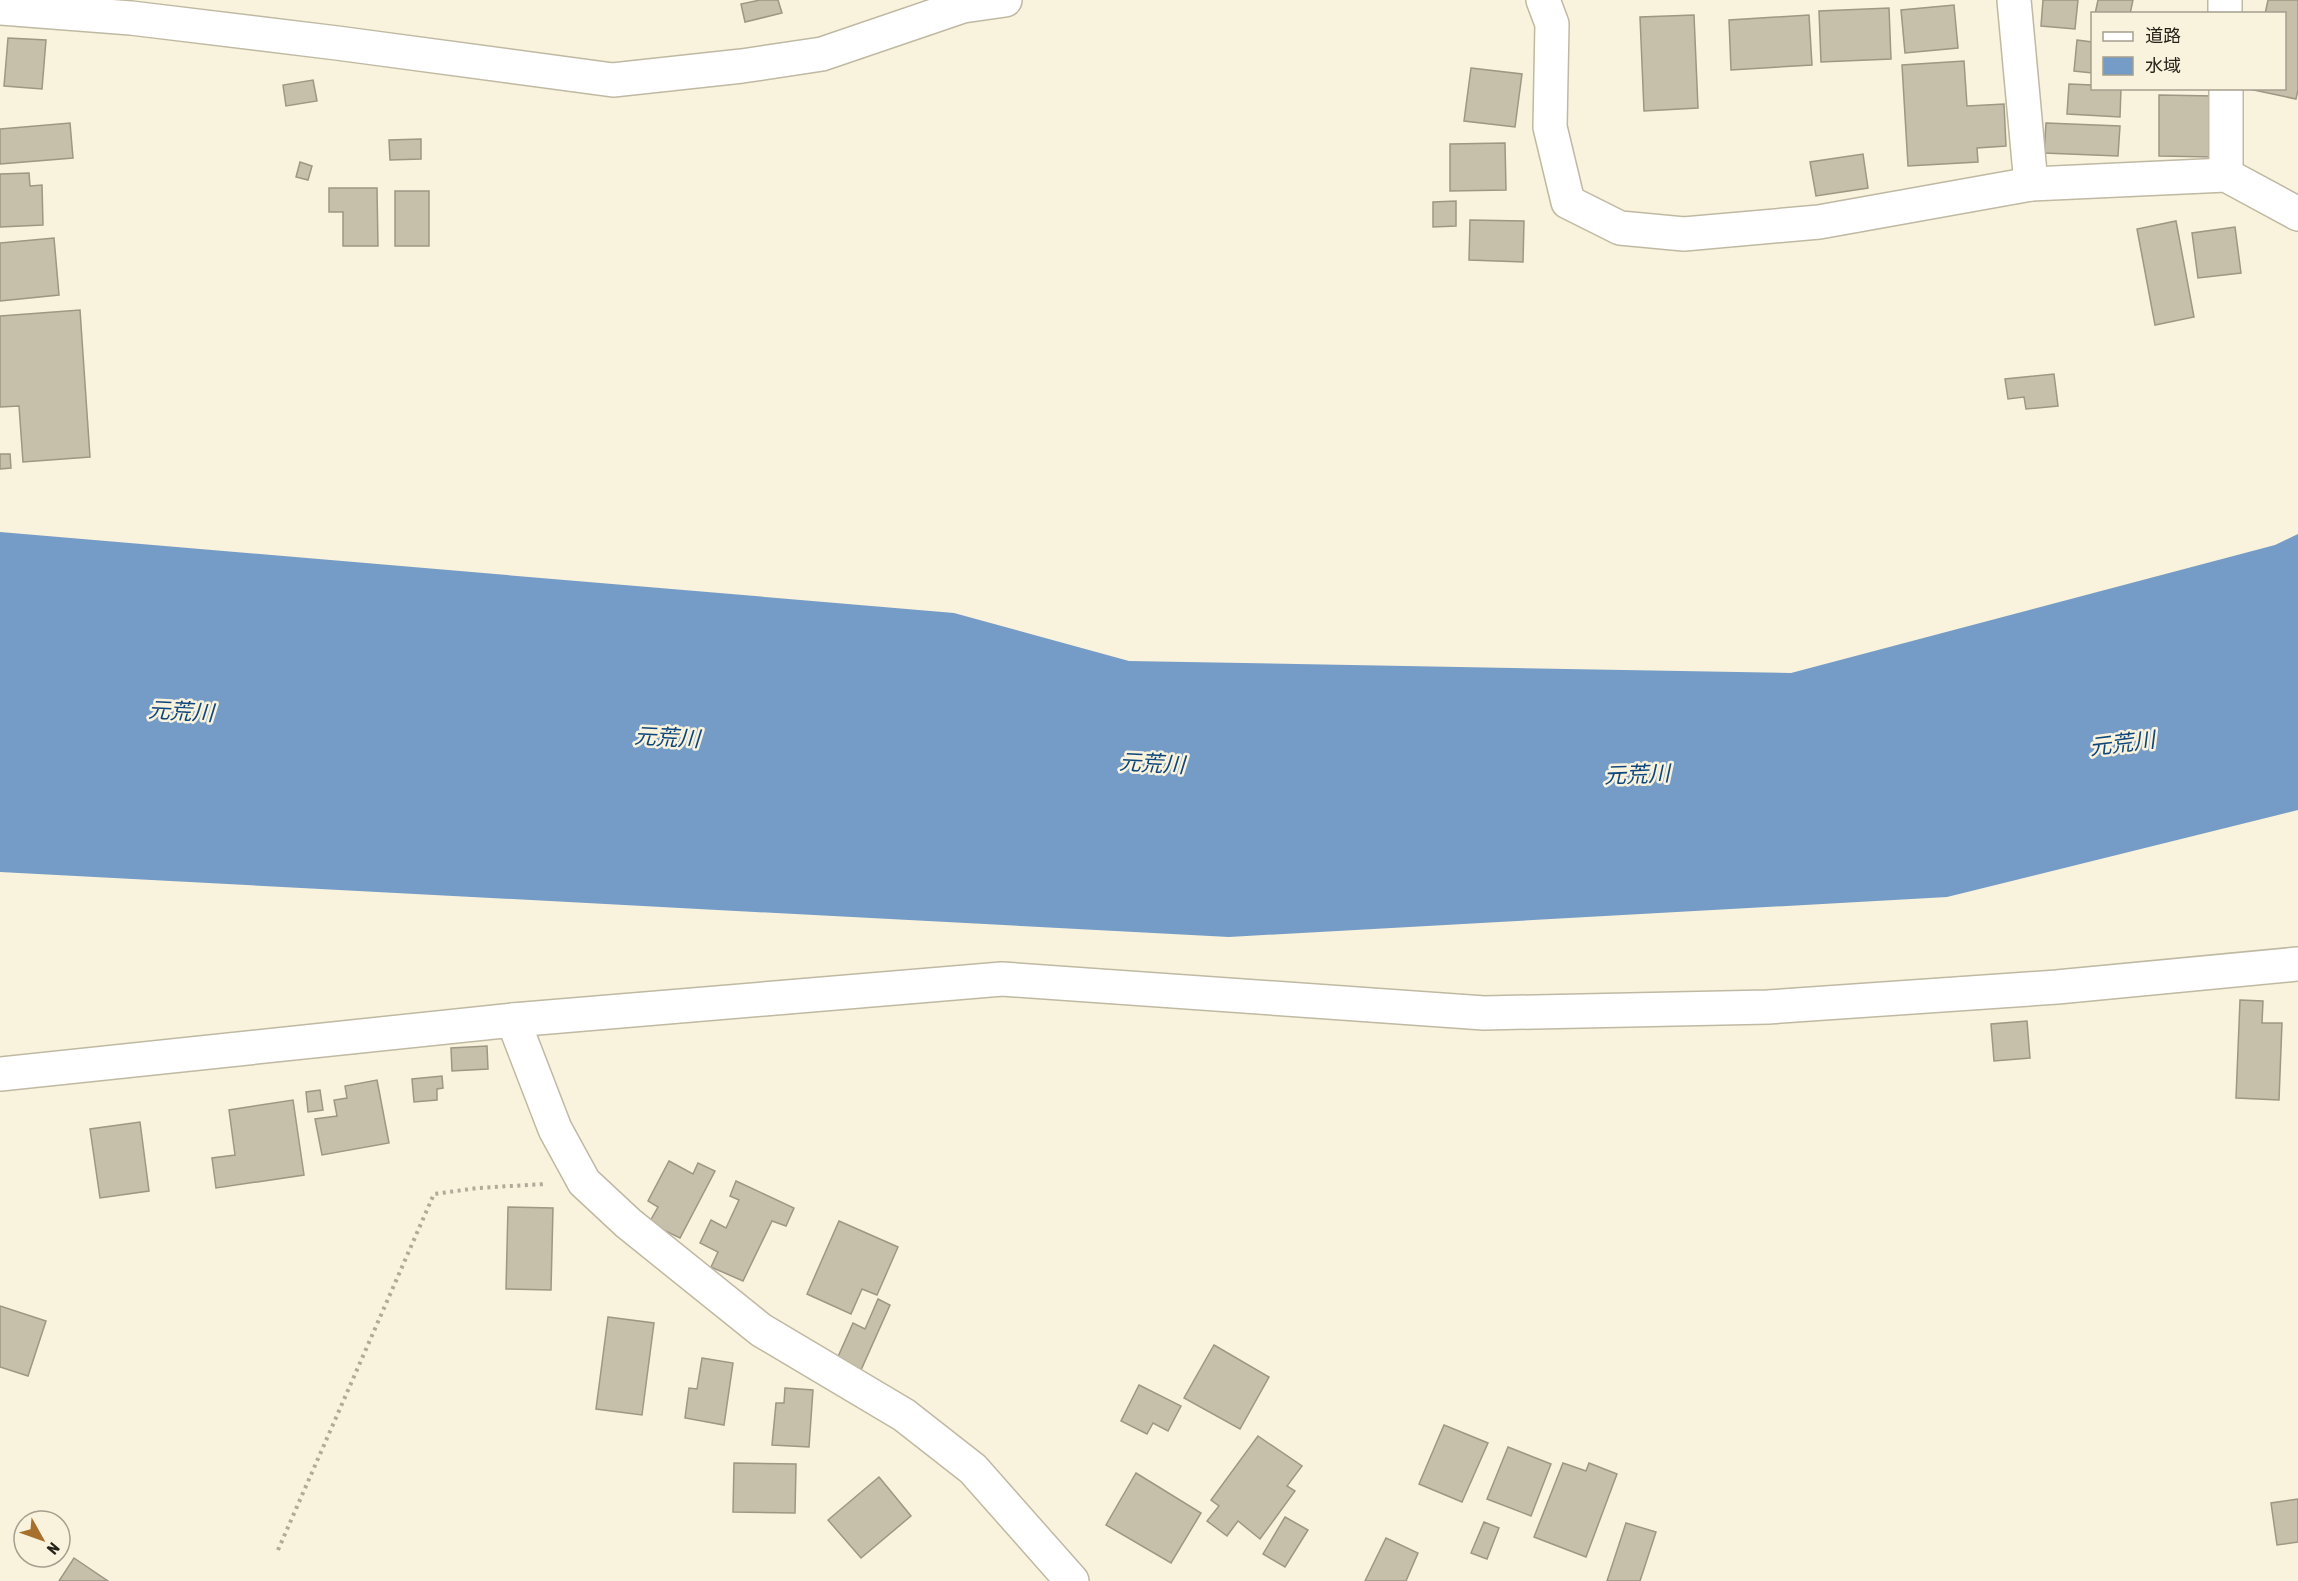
<svg xmlns="http://www.w3.org/2000/svg" width="2298" height="1581" font-family="'Asap Condensed','Noto Sans JP',sans-serif">
	<style>
		.water { fill: #759cc7 }
		.building { fill: #c6bfaa; stroke: #9d9783; stroke-width: 1.5 }
		.lines { fill: none; stroke-linecap: round; stroke-linejoin: round }
		.minor-casing { stroke: #bfb9a3; stroke-width: 36 }
		.path { stroke: #b0aa99; stroke-width: 4; stroke-dasharray: 3 4.5; stroke-linecap: butt }
		.minor { stroke: #fff; stroke-width: 33 }
		.labels { text-anchor: middle; dominant-baseline: central; stroke-width: 5; stroke-linejoin: round; paint-order: stroke }
		.water-label { font-size: 22px; font-style: italic; fill: #0c467d; stroke: #f9f2dc }
	</style>
	<rect width="100%" height="100%" fill="#f9f2dc"/>
	<polygon class="water" points="0,532 954,613 1129,661 1791,673 2275,545 2298,534 2298,810 1947,897 1229,937 0,872"/>
	<g class="building">
		<polygon points="760,0 778,0 782,13 745,22 741,4"/>
		<polygon points="2043,0 2078,0 2075,29 2041,26"/>
		<polygon points="2098,0 2133,0 2130,14 2095,14"/>
		<polygon points="2268,0 2298,0 2298,90 2296,99 2249,89 2284,88 2284,14 2265,14"/>
		<polygon points="1954,5 1958,48 1905,53 1901,10"/>
		<polygon points="1889,8 1891,59 1821,62 1819,11"/>
		<polygon points="1694,15 1698,108 1644,111 1640,17"/>
		<polygon points="1809,15 1812,65 1731,70 1729,20"/>
		<polygon points="8,38 46,40 42,89 4,86"/>
		<polygon points="2077,40 2092,42 2092,73 2074,71"/>
		<polygon points="1964,61 1967,106 2004,104 2006,146 1977,148 1978,162 1908,166 1902,65"/>
		<polygon points="1471,68 1522,74 1515,127 1464,121"/>
		<polygon points="313,80 317,101 286,106 283,85"/>
		<polygon points="2069,84 2092,85 2092,88 2121,88 2120,117 2067,114"/>
		<polygon points="2159,95 2214,96 2214,157 2159,156"/>
		<polygon points="70,123 73,158 0,164 0,129"/>
		<polygon points="2046,123 2120,126 2118,156 2044,153"/>
		<polygon points="421,139 421,159 390,160 389,140"/>
		<polygon points="1505,143 1506,190 1450,191 1450,144"/>
		<polygon points="1863,154 1868,188 1816,196 1810,162"/>
		<polygon points="300,162 312,166 308,180 296,177"/>
		<polygon points="29,173 30,186 42,185 43,225 0,227 0,174"/>
		<polygon points="329,188 377,188 378,246 343,246 343,212 329,212"/>
		<rect x="395" y="191" width="34" height="55"/>
		<polygon points="1456,201 1456,226 1433,227 1433,202"/>
		<polygon points="1470,220 1524,221 1523,262 1469,260"/>
		<polygon points="2176,221 2194,317 2155,325 2137,229"/>
		<polygon points="2235,227 2241,273 2198,278 2192,233"/>
		<polygon points="54,238 59,295 0,301 0,243"/>
		<polygon points="80,310 90,457 23,462 19,406 0,407 0,316"/>
		<polygon points="2054,374 2058,406 2026,409 2024,397 2008,399 2005,379"/>
		<polygon points="0,454 10,454 11,468 0,469"/>
		<polygon points="2240,1000 2263,1001 2262,1023 2282,1023 2279,1100 2236,1098"/>
		<polygon points="2027,1021 2030,1058 1994,1061 1991,1024"/>
		<polygon points="487,1046 488,1069 452,1071 451,1048"/>
		<polygon points="442,1076 443,1088 437,1089 437,1100 414,1102 412,1079"/>
		<polygon points="377,1080 389,1143 322,1155 315,1119 337,1116 334,1100 347,1098 345,1086"/>
		<polygon points="320,1090 323,1110 308,1112 306,1092"/>
		<polygon points="293,1100 304,1175 216,1188 212,1158 235,1155 229,1110"/>
		<polygon points="140,1122 149,1191 100,1198 90,1129"/>
		<polygon points="669,1161 693,1174 698,1163 715,1171 680,1238 649,1223 658,1207 648,1201"/>
		<polygon points="736,1181 794,1208 786,1226 772,1221 743,1281 711,1267 718,1252 700,1243 711,1220 726,1228 739,1200 730,1196"/>
		<polygon points="508,1207 553,1208 551,1290 506,1289"/>
		<polygon points="839,1221 898,1247 877,1295 862,1289 851,1314 807,1294"/>
		<polygon points="878,1299 890,1305 861,1370 837,1359 853,1323 865,1329"/>
		<polygon points="0,1306 46,1321 28,1376 0,1367"/>
		<polygon points="608,1317 654,1323 642,1415 596,1409"/>
		<polygon points="1214,1345 1269,1377 1240,1429 1184,1398"/>
		<polygon points="702,1358 733,1363 724,1425 685,1418 689,1388 697,1389"/>
		<polygon points="1139,1385 1181,1406 1168,1431 1153,1423 1147,1434 1121,1421"/>
		<polygon points="785,1388 813,1390 809,1447 772,1445 776,1403 784,1403"/>
		<polygon points="1444,1425 1488,1443 1462,1502 1419,1484"/>
		<polygon points="1258,1436 1302,1466 1287,1486 1295,1491 1260,1539 1238,1521 1227,1536 1207,1521 1219,1506 1211,1500"/>
		<polygon points="1508,1447 1551,1464 1531,1516 1487,1499"/>
		<polygon points="734,1463 796,1464 795,1513 733,1512"/>
		<polygon points="1563,1463 1586,1471 1589,1463 1617,1474 1586,1557 1534,1537"/>
		<polygon points="1136,1473 1201,1513 1171,1563 1106,1525"/>
		<polygon points="879,1477 911,1516 861,1558 828,1520"/>
		<polygon points="2298,1499 2298,1542 2277,1545 2271,1503"/>
		<polygon points="1285,1517 1308,1530 1285,1567 1263,1554"/>
		<polygon points="1484,1522 1499,1528 1487,1559 1471,1553"/>
		<polygon points="1626,1523 1656,1532 1640,1581 1607,1581"/>
		<polygon points="1386,1538 1418,1553 1406,1581 1365,1581"/>
		<polygon points="74,1558 108,1581 59,1581"/>
	</g>
	<g class="lines">
		<g class="minor-casing">
			<g id="minor">
				<polyline points="1543,0 1552,24 1550,127 1568,202 1620,228 1684,234 1819,222 2031,184 2226,175 2298,214"/>
				<polyline points="2014,0 2031,184"/>
				<polyline points="2225,0 2225,14"/>
				<polyline points="0,8 131,18 337,43 613,80 742,66 822,54 963,6 1005,0"/>
				<polyline points="2226,88 2226,175"/>
				<polyline points="513,1020 555,1129 584,1182 628,1223 761,1330 904,1415 973,1469 1072,1581"/>
				<polyline points="0,1074 513,1020 1002,979 1484,1013 1768,1007 2057,987 2298,964"/>
			</g>
		</g>
		<polyline class="path" points="278,1550 434,1194 478,1188 545,1184"/>
		<use href="#minor" class="minor"/>
	</g>
	<g class="labels">
		<g class="water-label">
			<text transform="translate(181 711) rotate(3)">元荒川</text>
			<text transform="translate(667 737) rotate(3)">元荒川</text>
			<text transform="translate(2122 743) rotate(-7)">元荒川</text>
			<text transform="translate(1152 763) rotate(3)">元荒川</text>
			<text transform="translate(1637 774) rotate(-2)">元荒川</text>
		</g>
	</g>
	<rect x="2091" y="12" width="195" height="78" fill="#f9f2dc" stroke="#a49f8e" stroke-width="1.5"/>
	<rect x="2103" y="32" width="30" height="9" fill="#ffffff" stroke="#a49f8e" stroke-width="1.5"/>
	<text x="2145" y="42" font-size="18" fill="#25221a">道路</text>
	<rect x="2103" y="57" width="30" height="18" fill="#759cc7" stroke="#a49f8e" stroke-width="1.5"/>
	<text x="2145" y="72" font-size="18" fill="#25221a">水域</text>
	<g transform="translate(42 1539) rotate(130)"><circle r="28" fill="#f9f2dc" stroke="#a49f8e" stroke-width="1.5"/>
	<path d="M0-4.5L10 22L0 15L-10 22Z" fill="#a7702c"/>
	<text y="-9" font-size="16" font-weight="bold" text-anchor="middle" fill="#25221a">N</text>
	</g>
</svg>
